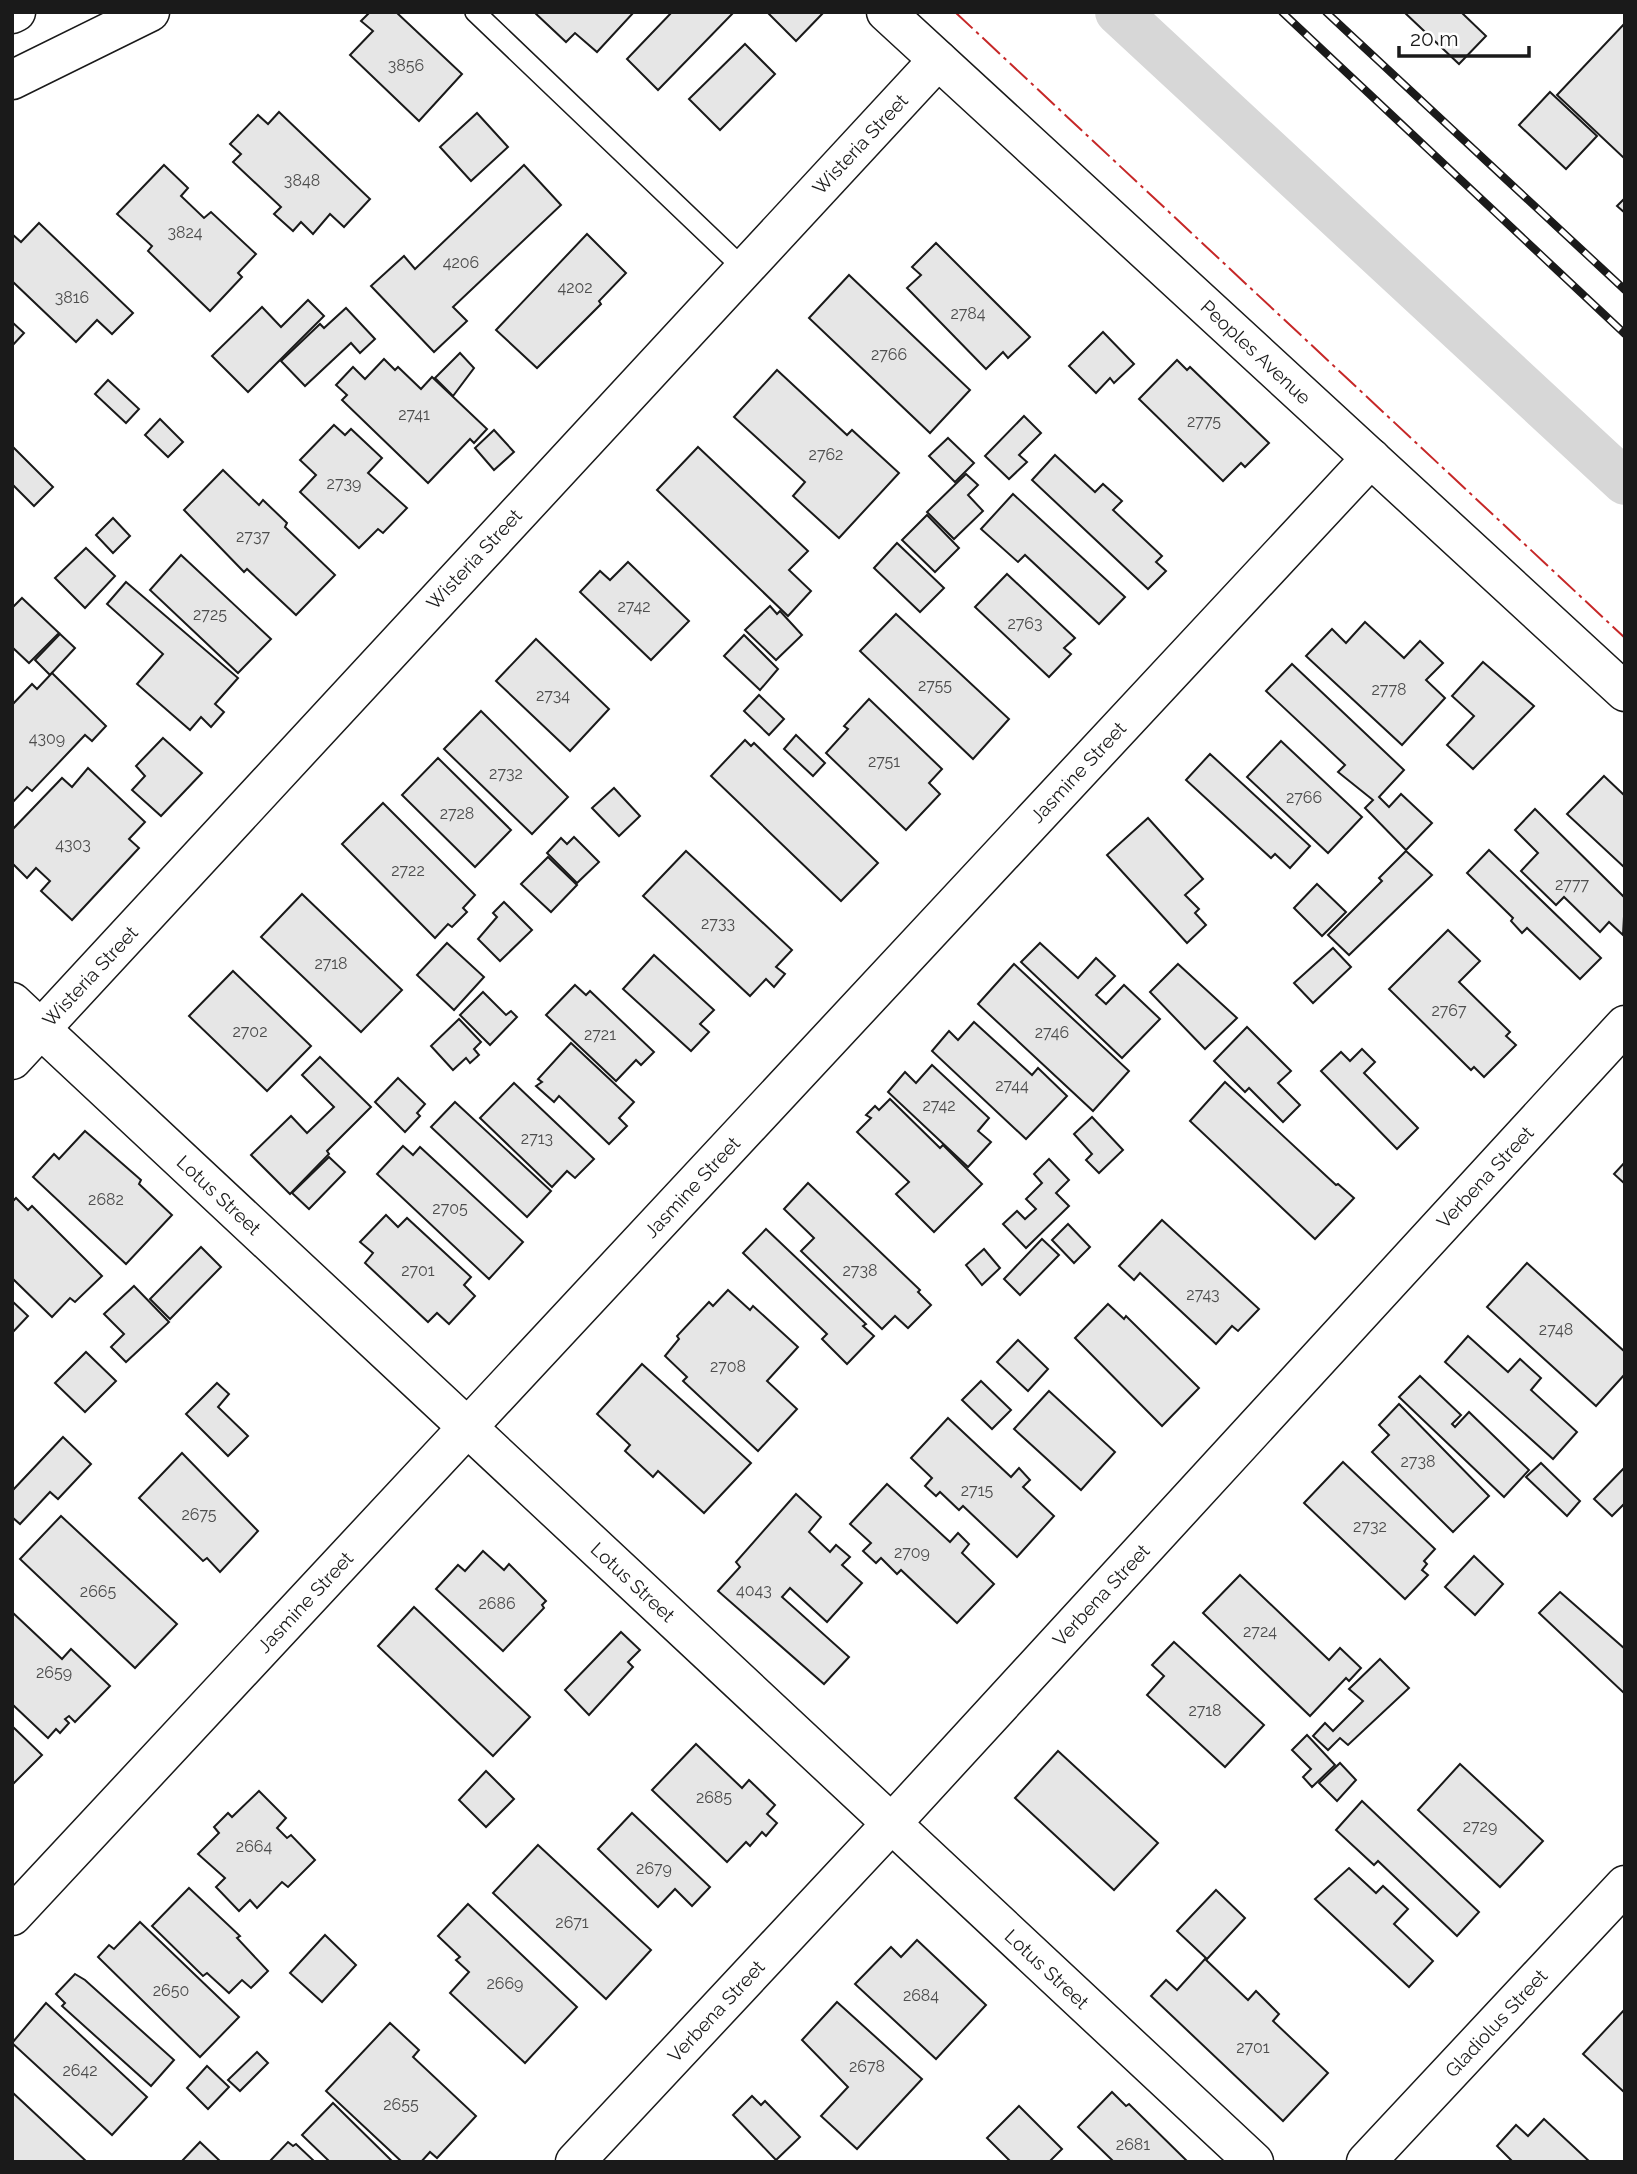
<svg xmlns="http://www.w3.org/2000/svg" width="1637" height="2174" font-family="Raleway,sans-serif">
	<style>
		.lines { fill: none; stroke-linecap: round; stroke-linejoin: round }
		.canal { stroke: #d7d7d7; stroke-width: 46 }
		.building { fill: #e6e6e6; stroke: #1a1a1a; stroke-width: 2 }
		.lane-casing { stroke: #1a1a1a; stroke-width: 22 }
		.street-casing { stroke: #1a1a1a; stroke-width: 41 }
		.primary-casing { stroke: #1a1a1a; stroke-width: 41 }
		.lane { stroke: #fff; stroke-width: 19 }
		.street { stroke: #fff; stroke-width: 38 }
		.primary { stroke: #fff; stroke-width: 38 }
		.rail-casing { stroke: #1a1a1a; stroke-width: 8 }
		.rail { stroke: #fff; stroke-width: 5; stroke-dasharray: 16; stroke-linecap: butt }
		.power { stroke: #c62828; stroke-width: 2; stroke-dasharray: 24 5 3.5 5; stroke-linecap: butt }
		.labels { text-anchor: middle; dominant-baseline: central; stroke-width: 5; stroke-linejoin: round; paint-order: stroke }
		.number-label { font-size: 16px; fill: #4d4d4d }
		.street-label { font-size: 19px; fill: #1a1a1a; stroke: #fff }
	</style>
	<rect width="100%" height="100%" fill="#fff"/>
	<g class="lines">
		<polyline class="canal" points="1118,12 1625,482"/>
	</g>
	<g class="building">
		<polygon points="370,12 396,12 462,74 419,121 350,55 373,31 361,21"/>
		<polygon points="534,12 634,12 597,52 575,33 566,42"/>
		<polygon points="672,12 734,12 658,90 627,59"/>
		<polygon points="767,12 823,12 823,13 796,41"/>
		<polygon points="1404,12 1461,12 1486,36 1459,64"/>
		<polygon points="1625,23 1625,159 1557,95"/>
		<polygon points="745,44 775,74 720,130 689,99"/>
		<polygon points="1550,92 1597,136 1566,169 1519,125"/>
		<polygon points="279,112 370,199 344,227 330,214 313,234 301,222 293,231 274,214 281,207 233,162 241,154 230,144 258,115 268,124"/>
		<polygon points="477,113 508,147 471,181 440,147"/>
		<polygon points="164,165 188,188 181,196 204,218 211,212 256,254 238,273 242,277 210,311 148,251 152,246 117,214"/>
		<polygon points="524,165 561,205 453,307 467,321 434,352 371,286 404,256 415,269"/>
		<polygon points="1625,198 1625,213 1617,206"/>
		<polygon points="39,223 133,313 112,334 97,320 76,342 12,281 12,234 21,242"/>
		<polygon points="587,234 626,273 599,301 601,304 537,368 496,330"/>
		<polygon points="936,243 1030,337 1008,358 1003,352 986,369 907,288 921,275 912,267"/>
		<polygon points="849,275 970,390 930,433 809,318"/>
		<polygon points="308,300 324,316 248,392 212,356 262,307 281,327"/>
		<polygon points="346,308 375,339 360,353 351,343 305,386 281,361 320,324 324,328"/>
		<polygon points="12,322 24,333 12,346"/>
		<polygon points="1103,332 1134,364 1114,383 1110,378 1096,393 1069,366"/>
		<polygon points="460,353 474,368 453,396 435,378"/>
		<polygon points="384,359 395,370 398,367 421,389 432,377 487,429 474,443 470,439 428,483 342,400 347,395 336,385 353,367 365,379"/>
		<polygon points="1177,360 1187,370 1190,367 1269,443 1245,467 1241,463 1223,481 1139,399"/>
		<polygon points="777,370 847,435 852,430 899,473 839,538 793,496 805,482 734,417"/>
		<polygon points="108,380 139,409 126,423 95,394"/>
		<polygon points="1024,416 1041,433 1019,455 1027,462 1009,479 985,456"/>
		<polygon points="160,419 183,442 168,457 145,435"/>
		<polygon points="334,425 345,435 351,429 382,458 368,473 407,508 383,533 378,529 359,548 300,492 316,475 300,460"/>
		<polygon points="494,430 514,452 494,470 475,448"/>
		<polygon points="948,438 974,463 955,482 929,456"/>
		<polygon points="12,446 53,487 34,506 12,484"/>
		<polygon points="698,447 808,551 789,570 811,591 788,616 657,490"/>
		<polygon points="1055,455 1095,492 1103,484 1122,501 1113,510 1162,556 1156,562 1166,571 1148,589 1032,480"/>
		<polygon points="223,470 259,505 263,500 287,523 285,527 335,575 296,615 247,569 244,572 184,510"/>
		<polygon points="966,474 978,485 968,495 983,511 954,539 927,512"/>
		<polygon points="1013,494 1125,597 1099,624 1025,555 1018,562 981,529"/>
		<polygon points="927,515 959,548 935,572 902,540"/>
		<polygon points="113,518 130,536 113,553 96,535"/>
		<polygon points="897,543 944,588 920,612 874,568"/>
		<polygon points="86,548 115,576 85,608 55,578"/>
		<polygon points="181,555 271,639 238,673 150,590"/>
		<polygon points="628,562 689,621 651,660 580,592 600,571 610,580"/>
		<polygon points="1007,574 1075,638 1064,648 1071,654 1049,677 975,607"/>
		<polygon points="126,582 238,678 215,704 224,712 211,727 201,717 190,730 137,684 163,654 107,604"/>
		<polygon points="22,598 59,633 29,663 12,647 12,608"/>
		<polygon points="770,606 777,614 780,611 802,635 776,660 745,630"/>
		<polygon points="896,614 1009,719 973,759 860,651"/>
		<polygon points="1365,622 1404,658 1420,641 1443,663 1426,680 1445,698 1402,745 1306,656 1332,629 1346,643"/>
		<polygon points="60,634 75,648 50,675 35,660"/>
		<polygon points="744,635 778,669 760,690 724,656"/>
		<polygon points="536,639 609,709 570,751 496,681"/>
		<polygon points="1483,662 1534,706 1473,769 1447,745 1474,716 1452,696"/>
		<polygon points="1292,664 1404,770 1379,797 1389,807 1401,794 1432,823 1406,850 1365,808 1373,800 1338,772 1345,765 1266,691"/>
		<polygon points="52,673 106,726 92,741 85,735 32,791 27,787 12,803 12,705 32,684 37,689"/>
		<polygon points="759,695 784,719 769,735 744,711"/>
		<polygon points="869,699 942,769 929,783 940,794 906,830 826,753 848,729 844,726"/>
		<polygon points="481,711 568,797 532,834 444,749"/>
		<polygon points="796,735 825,763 813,776 784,749"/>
		<polygon points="163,738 202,773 161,816 132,790 145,776 136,766"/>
		<polygon points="745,740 751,746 754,743 878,863 841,901 711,776"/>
		<polygon points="1281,741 1362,817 1328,853 1247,777"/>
		<polygon points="1210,754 1310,846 1290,868 1275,854 1271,858 1186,780"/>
		<polygon points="438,758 511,830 475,867 402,795"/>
		<polygon points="88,768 145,822 129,839 139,848 72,920 41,891 50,881 36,868 27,878 12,863 12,830 62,778 72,787"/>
		<polygon points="1604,776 1625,796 1625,868 1567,814"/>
		<polygon points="614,788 640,816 619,836 592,808"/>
		<polygon points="383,803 475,895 463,908 467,912 452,927 448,924 435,938 342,844"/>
		<polygon points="1535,809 1625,898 1623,935 1609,922 1600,932 1564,897 1556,905 1521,871 1538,853 1515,830"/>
		<polygon points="1148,818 1203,879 1185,895 1199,909 1195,913 1206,925 1187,943 1107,855"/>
		<polygon points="574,837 599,862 577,883 547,853 561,838 567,844"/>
		<polygon points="1489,850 1601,958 1580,979 1527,928 1522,933 1511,921 1513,918 1467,873"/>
		<polygon points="686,851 792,950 776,967 785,974 774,987 766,979 750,996 643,896"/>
		<polygon points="1406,851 1432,875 1349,955 1328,935 1382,881 1379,878"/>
		<polygon points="548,857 577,885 551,912 521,884"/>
		<polygon points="1317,884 1346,912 1322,936 1294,908"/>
		<polygon points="302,894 402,990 361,1032 261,937"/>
		<polygon points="504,902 532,930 500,961 478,939 497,917 493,913"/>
		<polygon points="1448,930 1480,961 1459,982 1510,1032 1506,1036 1516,1045 1484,1077 1474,1067 1471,1070 1389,989"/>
		<polygon points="447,943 484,977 454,1010 417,975"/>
		<polygon points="1040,943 1078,978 1096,958 1115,976 1096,995 1106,1004 1124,985 1160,1019 1122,1058 1021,962"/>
		<polygon points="1333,948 1351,967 1313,1003 1294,983"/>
		<polygon points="654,955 714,1010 700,1024 709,1032 691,1051 623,989"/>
		<polygon points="1014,964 1129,1071 1093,1111 978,1004"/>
		<polygon points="1178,964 1237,1018 1205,1049 1150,992"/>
		<polygon points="233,971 311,1046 267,1091 189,1016"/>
		<polygon points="575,985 586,995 590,991 654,1052 641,1065 636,1060 616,1081 546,1015"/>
		<polygon points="483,992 506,1015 511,1011 517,1017 490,1045 460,1015"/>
		<polygon points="459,1019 481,1042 474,1049 479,1055 470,1063 466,1058 453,1070 431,1046"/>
		<polygon points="974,1022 1032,1075 1038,1068 1067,1096 1026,1139 932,1051 949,1031 958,1040"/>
		<polygon points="1247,1027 1291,1071 1278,1083 1300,1105 1283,1122 1249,1088 1245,1092 1214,1061"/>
		<polygon points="571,1043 634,1102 619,1118 627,1126 609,1144 559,1096 554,1102 536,1086 542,1082 538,1079"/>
		<polygon points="1362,1049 1375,1062 1364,1073 1418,1128 1397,1149 1321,1071 1341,1052 1350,1061"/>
		<polygon points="320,1057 371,1107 327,1151 329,1154 290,1194 251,1155 291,1116 307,1133 334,1107 302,1075"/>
		<polygon points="932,1065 989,1118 978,1131 991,1142 968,1167 888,1092 905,1072 916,1083"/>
		<polygon points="398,1078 425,1104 417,1113 420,1116 405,1132 375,1102"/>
		<polygon points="1225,1082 1336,1185 1338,1184 1354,1198 1315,1239 1190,1121"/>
		<polygon points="514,1083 594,1159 575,1178 567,1171 552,1187 480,1118"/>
		<polygon points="890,1099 940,1148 943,1145 982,1184 934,1232 896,1194 909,1182 857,1132 871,1118 866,1115 875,1106 879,1110"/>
		<polygon points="455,1102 551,1191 527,1217 431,1127"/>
		<polygon points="1092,1117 1123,1150 1099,1173 1086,1160 1092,1154 1074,1134"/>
		<polygon points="85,1131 141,1180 139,1184 172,1215 126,1264 33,1177 54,1154 59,1159"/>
		<polygon points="403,1146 413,1155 420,1147 523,1242 489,1279 377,1174"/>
		<polygon points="329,1157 345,1172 309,1209 292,1193"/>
		<polygon points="1049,1159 1069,1180 1056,1193 1069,1206 1026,1248 1003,1224 1017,1211 1025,1219 1036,1209 1026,1199 1042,1183 1034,1174"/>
		<polygon points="1625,1162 1625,1184 1614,1174"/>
		<polygon points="808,1183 920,1290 918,1292 931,1305 908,1328 895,1316 882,1329 801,1251 814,1238 784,1209"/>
		<polygon points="16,1198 28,1210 32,1206 102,1276 75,1302 70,1298 52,1317 12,1278 12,1202"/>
		<polygon points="386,1215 398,1227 407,1218 471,1277 464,1285 475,1296 449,1324 437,1313 428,1322 365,1263 373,1253 360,1242"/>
		<polygon points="1162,1220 1259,1309 1238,1331 1232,1326 1216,1344 1140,1273 1134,1280 1119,1266"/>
		<polygon points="1068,1224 1090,1247 1074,1263 1052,1240"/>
		<polygon points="766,1229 866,1324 863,1326 874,1336 847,1364 822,1339 827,1334 743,1253"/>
		<polygon points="1042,1239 1059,1255 1020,1295 1004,1279"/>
		<polygon points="201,1247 221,1267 170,1319 150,1299"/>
		<polygon points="984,1249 1000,1268 982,1285 966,1265"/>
		<polygon points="1527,1263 1625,1352 1625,1374 1596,1406 1487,1307"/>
		<polygon points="134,1286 169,1322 126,1362 111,1347 124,1334 104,1314"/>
		<polygon points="728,1290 750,1310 753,1306 798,1347 767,1381 797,1409 758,1451 683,1381 687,1377 665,1356 679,1339 677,1336 709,1302 713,1306"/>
		<polygon points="12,1301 28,1316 12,1333"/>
		<polygon points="1108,1304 1124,1319 1126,1316 1199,1388 1162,1426 1075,1338"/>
		<polygon points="1468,1336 1508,1372 1520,1359 1541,1378 1531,1390 1577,1432 1553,1459 1445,1362"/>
		<polygon points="1018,1340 1048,1369 1028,1391 997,1362"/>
		<polygon points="86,1352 116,1381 85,1412 55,1383"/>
		<polygon points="642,1364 751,1463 704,1513 658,1471 653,1477 625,1451 630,1445 597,1414"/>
		<polygon points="1420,1376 1461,1415 1452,1424 1455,1427 1469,1412 1529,1470 1504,1497 1399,1397"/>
		<polygon points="981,1381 1011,1410 992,1429 962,1400"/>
		<polygon points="217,1383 229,1394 218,1407 248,1436 228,1456 186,1414"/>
		<polygon points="1049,1391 1115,1452 1081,1490 1014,1429"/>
		<polygon points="1399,1404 1489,1496 1453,1532 1372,1452 1389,1435 1379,1425"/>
		<polygon points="948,1418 1011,1477 1019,1468 1030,1480 1023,1487 1054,1516 1017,1557 963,1506 959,1510 940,1492 936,1496 925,1486 932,1478 911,1458"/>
		<polygon points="63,1437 91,1464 58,1499 50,1492 20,1524 12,1517 12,1491"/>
		<polygon points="182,1453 258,1531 220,1572 207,1558 203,1561 139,1498"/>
		<polygon points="1343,1462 1435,1549 1424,1561 1427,1564 1422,1570 1428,1575 1405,1599 1304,1503"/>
		<polygon points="1541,1463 1580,1501 1567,1516 1526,1477"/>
		<polygon points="1625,1467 1625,1503 1612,1516 1594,1499"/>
		<polygon points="887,1484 950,1542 958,1533 969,1544 962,1553 994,1584 957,1623 901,1570 897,1574 881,1558 876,1563 863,1551 871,1543 850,1524"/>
		<polygon points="796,1494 821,1517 809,1532 830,1552 836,1545 850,1557 842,1565 862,1583 827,1622 790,1588 782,1597 849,1657 824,1684 718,1591 740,1567 736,1562"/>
		<polygon points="61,1516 177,1624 135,1668 20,1559"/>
		<polygon points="483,1551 504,1570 509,1564 546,1601 542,1605 544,1608 503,1651 436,1589 458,1565 465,1571"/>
		<polygon points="1474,1556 1503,1584 1475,1615 1445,1587"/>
		<polygon points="1240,1575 1329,1660 1340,1648 1361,1668 1349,1681 1346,1678 1310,1716 1203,1613"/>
		<polygon points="1560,1592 1625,1649 1625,1694 1539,1613"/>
		<polygon points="414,1607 530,1717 493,1756 378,1646"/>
		<polygon points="12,1612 62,1659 71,1649 110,1686 75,1722 69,1716 65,1719 69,1723 60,1733 56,1729 48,1738 12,1704"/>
		<polygon points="621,1632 640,1650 628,1662 633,1667 589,1715 565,1690"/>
		<polygon points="1174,1642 1264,1725 1225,1767 1147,1695 1164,1676 1152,1665"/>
		<polygon points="1380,1659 1409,1688 1348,1745 1340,1738 1328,1750 1313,1736 1325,1723 1333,1731 1363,1701 1349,1689"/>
		<polygon points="12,1726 42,1755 12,1785"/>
		<polygon points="1307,1735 1335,1765 1312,1787 1303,1777 1311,1769 1292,1750"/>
		<polygon points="696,1744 742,1788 749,1780 775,1805 767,1814 777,1823 766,1836 762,1832 750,1846 746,1842 727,1862 652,1790"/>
		<polygon points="1058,1751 1158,1843 1114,1890 1015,1798"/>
		<polygon points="1340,1763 1356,1780 1337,1801 1319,1783"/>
		<polygon points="1460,1764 1543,1841 1500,1887 1418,1810"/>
		<polygon points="486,1771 514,1799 486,1827 459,1800"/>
		<polygon points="259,1791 286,1818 277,1828 287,1838 291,1835 315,1860 288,1887 282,1882 257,1908 250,1900 239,1911 216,1887 225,1878 198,1854 219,1833 214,1827 228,1813 232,1817"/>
		<polygon points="1362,1801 1479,1912 1457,1936 1378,1861 1374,1865 1336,1830"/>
		<polygon points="632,1813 710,1887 692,1906 675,1889 658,1907 598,1849"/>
		<polygon points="538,1845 651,1950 606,1999 493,1893"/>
		<polygon points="1349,1868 1376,1893 1383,1886 1408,1909 1394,1924 1433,1961 1409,1987 1315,1899"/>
		<polygon points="189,1888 240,1936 237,1938 268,1971 251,1988 242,1980 229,1993 207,1973 203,1976 152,1926"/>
		<polygon points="1216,1890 1245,1918 1207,1959 1177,1931"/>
		<polygon points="468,1904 577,2007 525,2063 450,1993 469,1972 456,1960 460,1957 438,1936"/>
		<polygon points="140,1922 239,2017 200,2057 98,1957 109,1945 114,1949"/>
		<polygon points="325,1935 356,1965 322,2002 290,1973"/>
		<polygon points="917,1940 986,2005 936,2059 855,1984 891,1947 901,1957"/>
		<polygon points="1205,1959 1248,2000 1256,1991 1279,2014 1273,2021 1328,2073 1283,2121 1151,1996 1166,1980 1177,1990"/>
		<polygon points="75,1974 85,1980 174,2060 151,2086 62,2006 65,2003 56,1994"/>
		<polygon points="837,2002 922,2079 857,2149 821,2116 848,2087 802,2040"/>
		<polygon points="46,2003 147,2097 112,2135 12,2043"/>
		<polygon points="1625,2009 1625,2093 1583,2054"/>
		<polygon points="390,2023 419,2050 413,2057 476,2116 437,2158 430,2152 421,2162 402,2162 326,2091"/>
		<polygon points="257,2052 268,2063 240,2091 228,2080"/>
		<polygon points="207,2066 229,2087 208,2109 187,2088"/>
		<polygon points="12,2092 87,2162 12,2162"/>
		<polygon points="1112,2092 1126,2106 1129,2104 1188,2162 1114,2162 1078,2127"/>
		<polygon points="752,2096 761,2105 765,2101 800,2137 776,2160 733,2115"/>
		<polygon points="333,2103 393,2162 330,2162 302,2135"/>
		<polygon points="1019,2106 1062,2149 1049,2162 1011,2162 987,2138"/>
		<polygon points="1544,2119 1590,2162 1513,2162 1497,2146 1516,2125 1528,2136"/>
		<polygon points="200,2142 221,2162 181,2162"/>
		<polygon points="288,2142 293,2146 296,2144 315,2162 269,2162"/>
	</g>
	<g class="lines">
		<g class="lane-casing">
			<polyline id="lane" points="475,12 743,268"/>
		</g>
		<g class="street-casing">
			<g id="street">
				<polyline points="886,12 1625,692"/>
				<polyline points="12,1002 1254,2162"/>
				<polyline points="12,1060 938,60"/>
				<polyline points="12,1916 1371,458"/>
				<polyline points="575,2162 892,1823 1625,1025"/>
				<polyline points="1366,2162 1625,1885"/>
			</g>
		</g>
		<g class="primary-casing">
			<g id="primary">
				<polyline points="12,14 16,12"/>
				<polyline points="12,80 150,12"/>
			</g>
		</g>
		<use href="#lane" class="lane"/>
		<use href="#street" class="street"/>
		<use href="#primary" class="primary"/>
		<g class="rail-casing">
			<g id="rail">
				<polyline points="1282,12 1625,334"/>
				<polyline points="1326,12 1625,290"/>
			</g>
		</g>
		<use href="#rail" class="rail"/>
		<polyline class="power" points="955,12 1625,638"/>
	</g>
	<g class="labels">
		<g class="number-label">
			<text x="406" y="65">3856</text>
			<text x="302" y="180">3848</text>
			<text x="185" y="232">3824</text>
			<text x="461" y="262">4206</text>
			<text x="575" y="287">4202</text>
			<text x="72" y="297">3816</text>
			<text x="968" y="313">2784</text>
			<text x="889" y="354">2766</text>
			<text x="414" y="414">2741</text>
			<text x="1204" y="421">2775</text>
			<text x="826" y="454">2762</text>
			<text x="344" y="483">2739</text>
			<text x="253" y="536">2737</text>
			<text x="634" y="606">2742</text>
			<text x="210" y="614">2725</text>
			<text x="1025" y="623">2763</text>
			<text x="935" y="685">2755</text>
			<text x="1389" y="689">2778</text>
			<text x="553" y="695">2734</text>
			<text x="47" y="738">4309</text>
			<text x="884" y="761">2751</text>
			<text x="506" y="773">2732</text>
			<text x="1304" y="797">2766</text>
			<text x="457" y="813">2728</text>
			<text x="73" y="844">4303</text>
			<text x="408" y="870">2722</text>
			<text x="1572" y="884">2777</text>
			<text x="718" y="923">2733</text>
			<text x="331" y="963">2718</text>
			<text x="1449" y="1010">2767</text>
			<text x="250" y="1031">2702</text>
			<text x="1052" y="1032">2746</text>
			<text x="600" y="1034">2721</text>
			<text x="1012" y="1085">2744</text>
			<text x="939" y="1105">2742</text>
			<text x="537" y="1138">2713</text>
			<text x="106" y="1199">2682</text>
			<text x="450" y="1208">2705</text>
			<text x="418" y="1270">2701</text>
			<text x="860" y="1270">2738</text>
			<text x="1203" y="1294">2743</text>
			<text x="1556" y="1329">2748</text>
			<text x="728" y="1366">2708</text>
			<text x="1418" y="1461">2738</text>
			<text x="977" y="1490">2715</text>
			<text x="199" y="1514">2675</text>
			<text x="1370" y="1526">2732</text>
			<text x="912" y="1552">2709</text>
			<text x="754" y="1590">4043</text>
			<text x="98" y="1591">2665</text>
			<text x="497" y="1603">2686</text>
			<text x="1260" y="1631">2724</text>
			<text x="54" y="1672">2659</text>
			<text x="1205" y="1710">2718</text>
			<text x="714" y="1797">2685</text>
			<text x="1480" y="1826">2729</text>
			<text x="254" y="1846">2664</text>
			<text x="654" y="1868">2679</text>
			<text x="572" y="1922">2671</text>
			<text x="505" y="1983">2669</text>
			<text x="171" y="1990">2650</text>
			<text x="921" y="1995">2684</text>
			<text x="1253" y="2047">2701</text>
			<text x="867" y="2066">2678</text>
			<text x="80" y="2070">2642</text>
			<text x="401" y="2104">2655</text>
			<text x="1133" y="2144">2681</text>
		</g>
		<g class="street-label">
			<text transform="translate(860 144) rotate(-47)">Wisteria Street</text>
			<text transform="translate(1256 352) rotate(43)">Peoples Avenue</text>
			<text transform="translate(474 559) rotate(-47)">Wisteria Street</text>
			<text transform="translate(1078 772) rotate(-47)">Jasmine Street</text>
			<text transform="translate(90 976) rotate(-47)">Wisteria Street</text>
			<text transform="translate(1485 1177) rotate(-47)">Verbena Street</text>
			<text transform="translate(692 1187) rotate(-47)">Jasmine Street</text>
			<text transform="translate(219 1195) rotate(43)">Lotus Street</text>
			<text transform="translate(633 1582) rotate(43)">Lotus Street</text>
			<text transform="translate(1101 1595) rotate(-47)">Verbena Street</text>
			<text transform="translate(305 1602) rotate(-47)">Jasmine Street</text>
			<text transform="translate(1047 1969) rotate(43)">Lotus Street</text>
			<text transform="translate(716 2011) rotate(-47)">Verbena Street</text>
			<text transform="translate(1496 2023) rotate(-47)">Gladiolus Street</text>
		</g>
	</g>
	<rect width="1637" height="2174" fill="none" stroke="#1a1a1a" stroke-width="28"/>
	<path d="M1399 46v10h130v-10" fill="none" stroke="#1a1a1a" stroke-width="3.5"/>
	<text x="1410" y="46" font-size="21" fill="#1a1a1a" stroke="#ffffff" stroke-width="5" paint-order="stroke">20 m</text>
</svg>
